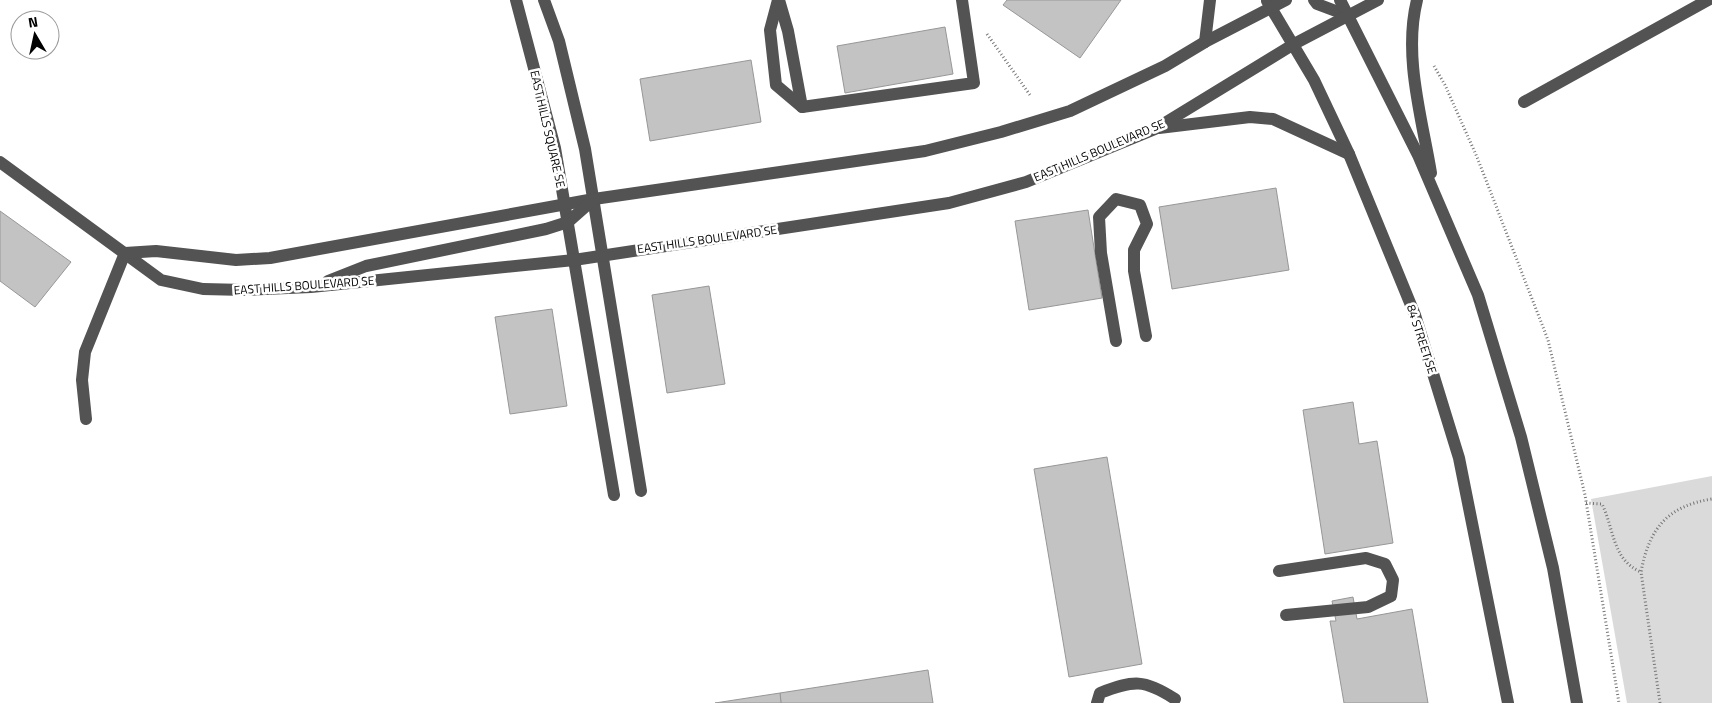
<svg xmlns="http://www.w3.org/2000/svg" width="1712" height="703" font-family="'Titillium Web',sans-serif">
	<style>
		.green { fill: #dadada }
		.building { fill: #c3c3c3; stroke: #979797 }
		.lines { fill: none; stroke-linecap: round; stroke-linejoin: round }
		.path { stroke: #757575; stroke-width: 3; stroke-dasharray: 1 2.5; stroke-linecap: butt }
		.minor { stroke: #535353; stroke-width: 12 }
		.labels { text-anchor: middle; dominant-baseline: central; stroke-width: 5; stroke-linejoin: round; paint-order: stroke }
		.street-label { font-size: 12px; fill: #000; stroke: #fff }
	</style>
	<rect width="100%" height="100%" fill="#fff"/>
	<polygon class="green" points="1712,476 1712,703 1627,703 1591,499"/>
	<g class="building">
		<polygon points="1007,0 1121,0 1080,58 1003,5"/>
		<polygon points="945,27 953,74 845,93 837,46"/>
		<polygon points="751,60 761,122 650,141 640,79"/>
		<polygon points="1276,188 1289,270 1172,289 1159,207"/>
		<polygon points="1088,210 1102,298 1029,310 1015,221"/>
		<polygon points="0,211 71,262 35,307 0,281"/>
		<polygon points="709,286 725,384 667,393 652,295"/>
		<polygon points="552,309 567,406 510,414 495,317"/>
		<polygon points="1353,402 1359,444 1377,441 1393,543 1325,554 1303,410"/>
		<polygon points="1107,457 1142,664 1069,677 1034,469"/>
		<polygon points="1353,597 1357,619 1412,609 1428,703 1344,703 1330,621 1336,621 1332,601"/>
		<polygon points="928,670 933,703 781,703 780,693"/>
		<polygon points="780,693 781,703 715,703"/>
	</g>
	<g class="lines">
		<g class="path">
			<polyline points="987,34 1030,95"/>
			<polyline points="1434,66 1445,85 1477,157 1548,340 1585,495 1619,703"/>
			<path d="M 1586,503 L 1602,504 C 1614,528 1612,560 1641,572"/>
			<path d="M 1660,703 L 1641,572 C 1649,529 1667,506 1712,499"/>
		</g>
		<g class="minor">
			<polyline points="516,0 555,148 614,495"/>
			<polyline points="544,0 559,41 585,149 641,491"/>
			<polyline points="778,0 770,30 776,85 802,107 974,83 962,0"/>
			<polyline points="779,0 788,31 802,107"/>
			<polyline points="1314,0 1317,4 1349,16"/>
			<polyline points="1340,0 1418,155 1478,295 1521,437 1553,568 1577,703"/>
			<path d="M 1417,0 C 1403,56 1422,118 1431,173"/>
			<polyline points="1267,1 1314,80 1349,154 1415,315 1459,458 1508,703"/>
			<polyline points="1205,42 1210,0"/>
			<polyline points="1524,102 1708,0"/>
			<polyline points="1159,128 1250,117 1273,119 1349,154"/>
			<polyline points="0,162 161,280 203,289 245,290 311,287 574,260 949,203 1026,182 1155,129 1294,44 1378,0"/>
			<polyline points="125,253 156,251 236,260 270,258 594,199 925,151 1001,132 1070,111 1165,66 1205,42 1286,0"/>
			<polyline points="328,281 366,266 546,229 568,222 594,199"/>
			<polyline points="1116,341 1101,253 1099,217 1116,199 1140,205 1147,224 1134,250 1134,271 1146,336"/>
			<polyline points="86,419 82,380 85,352 125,253"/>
			<polyline points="1279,571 1366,558 1385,564 1393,580 1391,596 1368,607 1286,615"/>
			<path d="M 1097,703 L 1100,693 C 1134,680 1144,679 1175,699"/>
		</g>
	</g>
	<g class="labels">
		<g class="street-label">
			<text transform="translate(548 129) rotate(77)">EAST HILLS SQUARE SE</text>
			<text transform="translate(1099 150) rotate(-23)">EAST HILLS BOULEVARD SE</text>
			<text transform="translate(707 239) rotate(-8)">EAST HILLS BOULEVARD SE</text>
			<text transform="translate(304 285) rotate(-4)">EAST HILLS BOULEVARD SE</text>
			<text transform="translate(1422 339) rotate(72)">84 STREET SE</text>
		</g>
	</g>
	<g transform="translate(35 35) rotate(351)"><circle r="24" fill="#ffffff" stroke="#999999"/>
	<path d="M0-4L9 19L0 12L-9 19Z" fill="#000000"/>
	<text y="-8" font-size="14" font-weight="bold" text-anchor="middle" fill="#000000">N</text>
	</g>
</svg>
